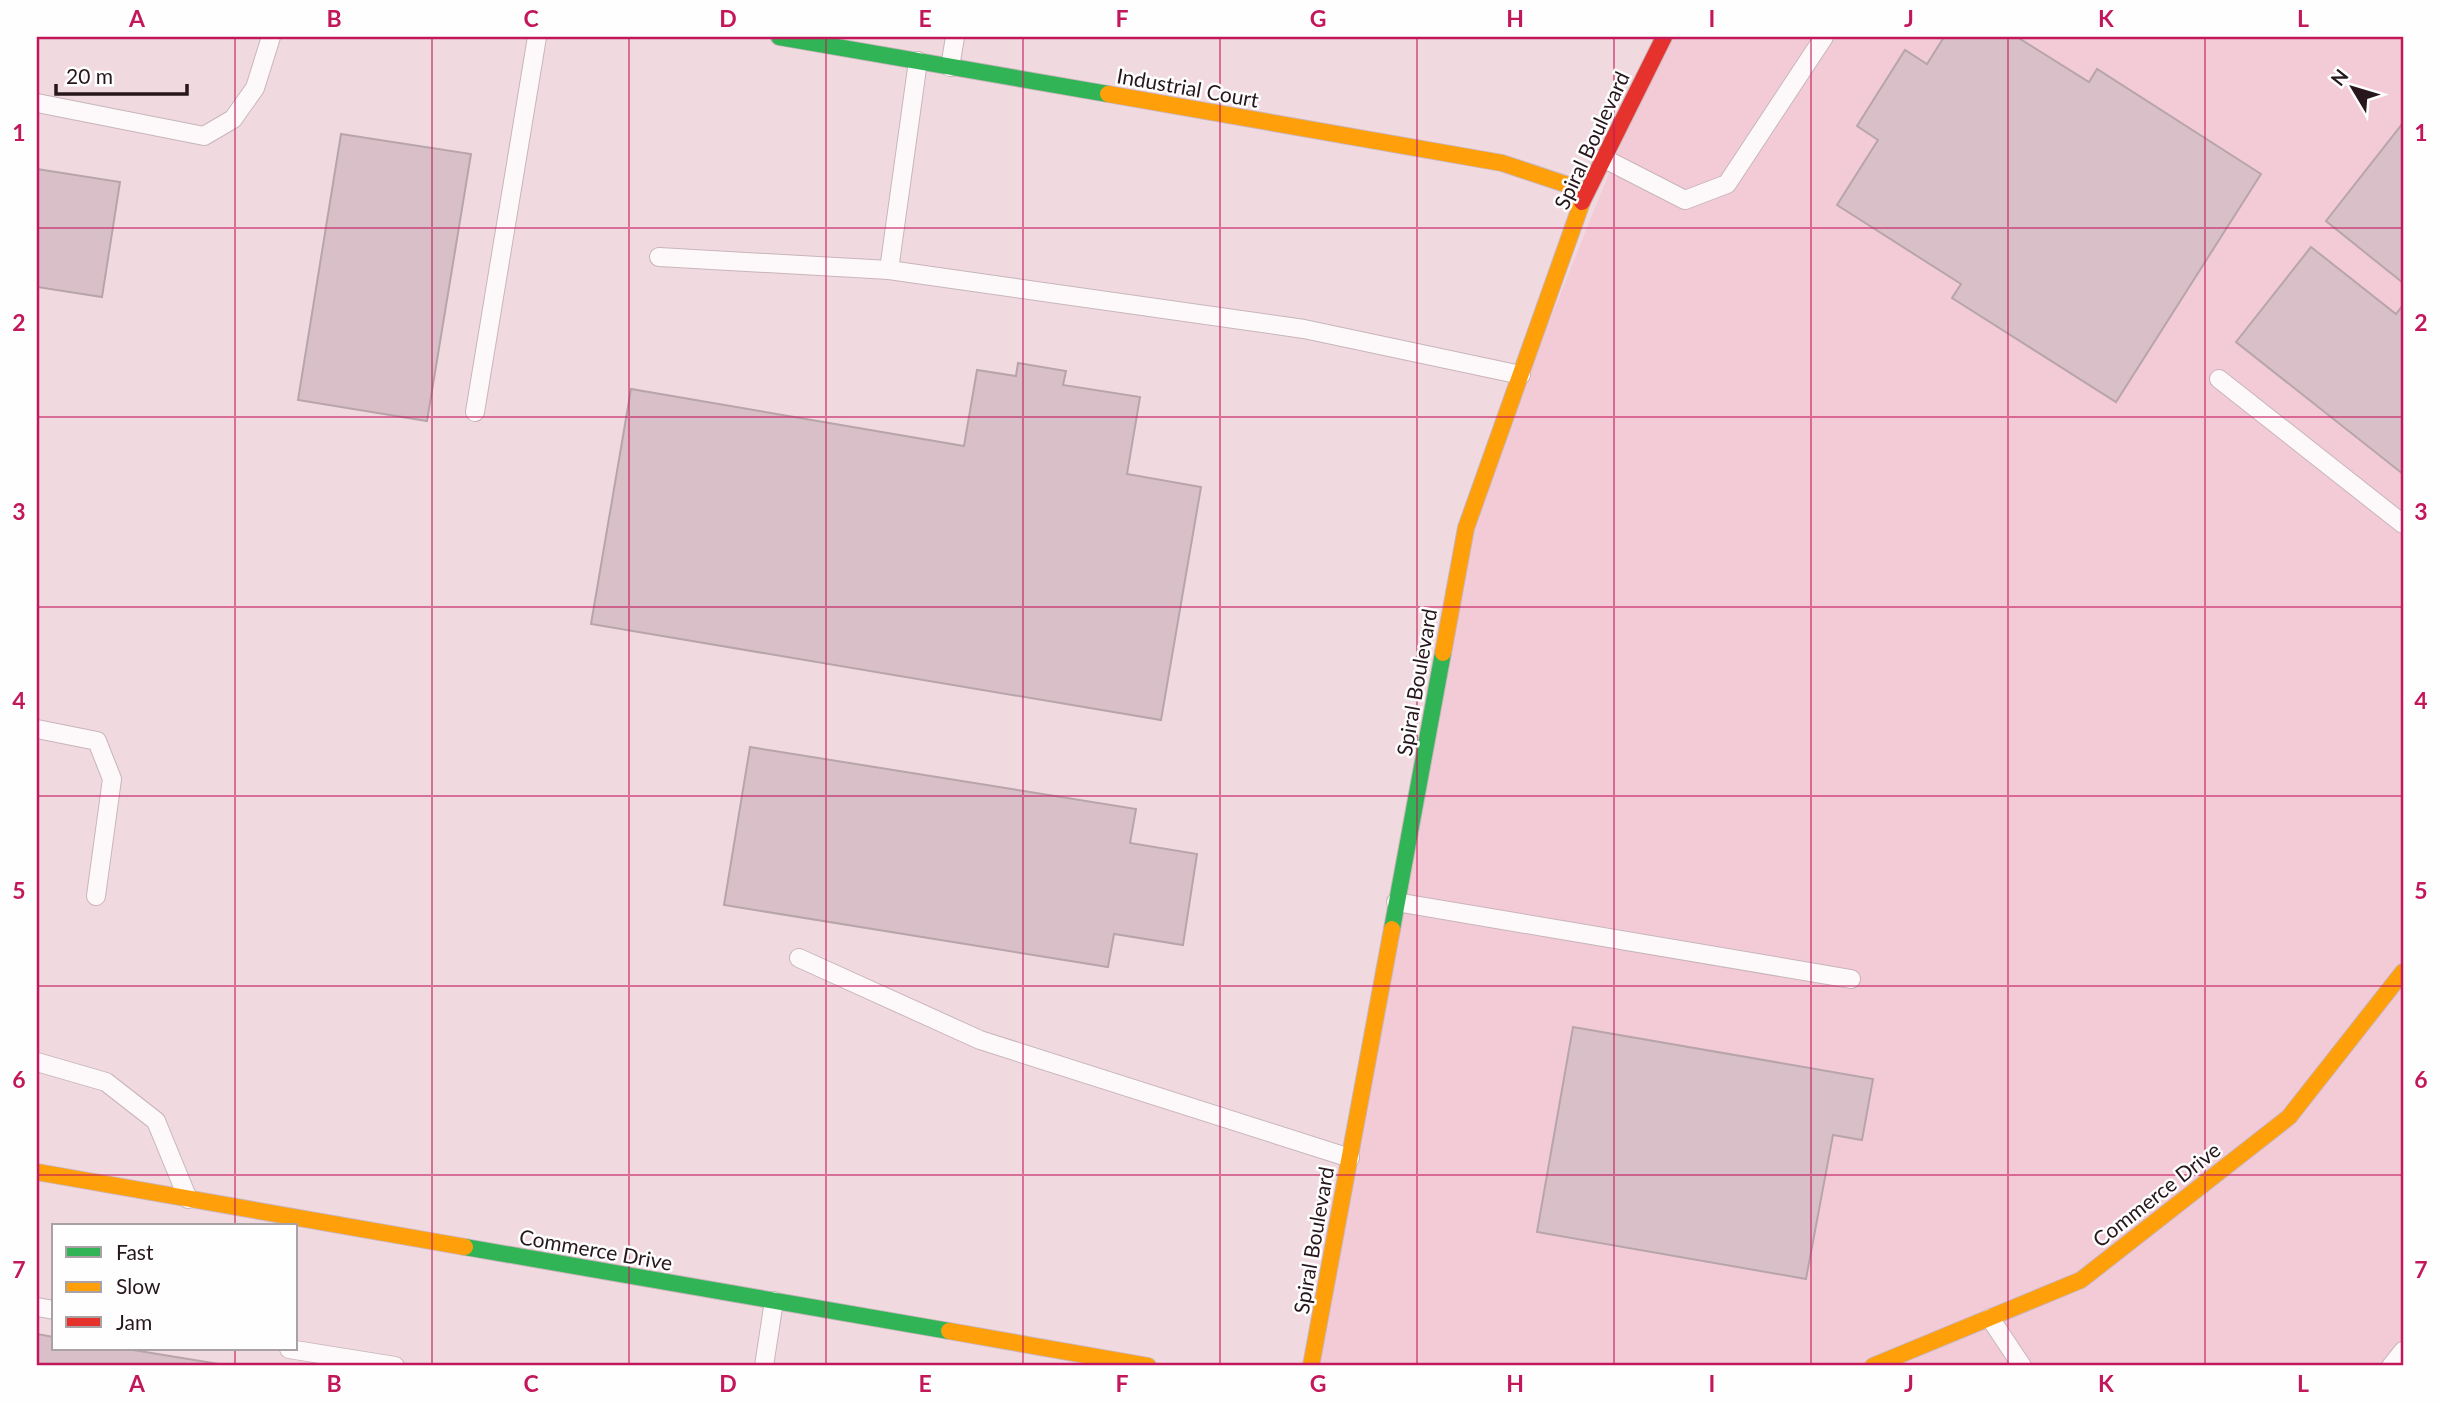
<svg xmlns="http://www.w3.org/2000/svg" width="2440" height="1403" font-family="Lato,sans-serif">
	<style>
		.built { fill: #f3cbd7 }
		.building { fill: #d9c0c8; stroke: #b7a5aa; stroke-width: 2 }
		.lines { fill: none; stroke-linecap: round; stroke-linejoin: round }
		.lane-casing { stroke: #c8b5bb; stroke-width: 20 }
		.fast-casing { stroke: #c8b5bb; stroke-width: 18 }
		.slow-casing { stroke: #c8b5bb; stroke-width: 18 }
		.jam-casing { stroke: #c8b5bb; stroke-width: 18 }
		.lane { stroke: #fdf9fa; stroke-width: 18 }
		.fast { stroke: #30b455; stroke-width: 16 }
		.slow { stroke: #ff9f0a; stroke-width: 16 }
		.jam { stroke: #e5322d; stroke-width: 16 }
		.grid { fill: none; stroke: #c2185b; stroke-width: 2; stroke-opacity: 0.55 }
		.labels { text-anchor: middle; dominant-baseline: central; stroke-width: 5; stroke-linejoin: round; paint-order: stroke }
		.street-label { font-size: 21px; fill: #27171c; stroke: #fefefe }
		.neatline { fill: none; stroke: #c2185b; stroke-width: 2.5 }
		.grid-label { font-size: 23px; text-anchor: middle; font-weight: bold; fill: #c2185b }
	</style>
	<rect width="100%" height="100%" fill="#f1d9e0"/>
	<polygon class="built" points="1664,37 2403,37 2403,1366 1311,1366 1466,528"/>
	<g class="building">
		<polygon points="1944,37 2017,37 2089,82 2097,69 2261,174 2116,402 1952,298 1961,284 1837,205 1878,140 1857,126 1905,50 1927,64"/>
		<polygon points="2403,123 2403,283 2326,221"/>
		<polygon points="341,134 471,154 427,421 298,400"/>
		<polygon points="37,169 120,182 102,297 37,287"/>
		<polygon points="2311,247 2396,314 2403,305 2403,474 2236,342"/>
		<polygon points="1018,363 1066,371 1063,385 1140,397 1127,474 1201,487 1161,720 591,624 631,389 964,446 977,370 1016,376"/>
		<polygon points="750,747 1136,809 1130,843 1197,854 1183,945 1114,934 1108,967 724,905"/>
		<polygon points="1573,1027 1873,1079 1862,1140 1833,1135 1806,1279 1537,1232"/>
		<polygon points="37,1334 54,1337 54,1349 127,1349 231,1366 37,1366"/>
	</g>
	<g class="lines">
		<g class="lane-casing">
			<g id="lane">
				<polyline points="950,67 955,37"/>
				<polyline points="37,103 204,136 233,119 255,88 271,37"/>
				<polyline points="1603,158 1685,200 1727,184 1824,37"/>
				<polyline points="659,257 889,270 1304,329 1521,375"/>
				<polyline points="889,270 918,61"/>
				<polyline points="2219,379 2403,524"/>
				<polyline points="475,412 537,37"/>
				<polyline points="37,729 97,741 112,779 96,896"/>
				<polyline points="1396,902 1851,979"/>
				<polyline points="799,958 980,1040 1350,1158"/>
				<polyline points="37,1062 106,1082 156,1121 188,1199"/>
				<polyline points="37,1307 54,1310"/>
				<polyline points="1990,1318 2022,1366"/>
				<polyline points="289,1349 395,1366"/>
				<polyline points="764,1366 774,1301"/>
				<polyline points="2391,1366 2403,1351"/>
			</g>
		</g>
		<g class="fast-casing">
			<g id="fast">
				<polyline points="779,37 1108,94"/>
				<polyline points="1392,929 1443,653"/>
				<polyline points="465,1247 949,1331"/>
			</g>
		</g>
		<g class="slow-casing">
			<g id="slow">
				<polyline points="1108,94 1502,163 1586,191"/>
				<polyline points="1443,653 1466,528 1582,202"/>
				<polyline points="37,1172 465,1247"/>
				<polyline points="949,1331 1148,1366"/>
				<polyline points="1311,1366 1392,929"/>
				<polyline points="1873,1366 2081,1280 2289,1117 2403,972"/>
			</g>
		</g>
		<g class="jam-casing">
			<polyline id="jam" points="1582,202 1664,37"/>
		</g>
		<use href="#lane" class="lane"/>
		<use href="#fast" class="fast"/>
		<use href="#slow" class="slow"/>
		<use href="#jam" class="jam"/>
	</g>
	<path class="grid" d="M 235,37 L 235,1226M 432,37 L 432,1366M 629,37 L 629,1366M 826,37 L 826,1366M 1023,37 L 1023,1366M 1220,37 L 1220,1366M 1417,37 L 1417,1366M 1614,37 L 1614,1366M 1811,37 L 1811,1366M 2008,37 L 2008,1366M 2205,37 L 2205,1366M 37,228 L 2403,228M 37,417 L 2403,417M 37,607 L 2403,607M 37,796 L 2403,796M 37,986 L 2403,986M 37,1175 L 2403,1175M 235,1349 L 235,1366"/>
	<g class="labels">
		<g class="street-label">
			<text transform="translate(1188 87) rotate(10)">Industrial Court</text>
			<text transform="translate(1591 140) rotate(-65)">Spiral Boulevard</text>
			<text transform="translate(1416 682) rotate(-80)">Spiral Boulevard</text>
			<text transform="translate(2156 1194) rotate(-38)">Commerce Drive</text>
			<text transform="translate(1313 1240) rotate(-80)">Spiral Boulevard</text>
			<text transform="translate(596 1249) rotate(10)">Commerce Drive</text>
		</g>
	</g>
	<rect width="2440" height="1403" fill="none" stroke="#fefefe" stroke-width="77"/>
	<rect x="52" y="1224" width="245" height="126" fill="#fefefe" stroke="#a8a2a4" stroke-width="2"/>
	<rect x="66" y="1247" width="35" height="10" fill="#30b455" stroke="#a8a2a4" stroke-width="2"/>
	<text x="116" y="1260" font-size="21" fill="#27171c">Fast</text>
	<rect x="66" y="1282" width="35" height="10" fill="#ff9f0a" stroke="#a8a2a4" stroke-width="2"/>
	<text x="116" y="1294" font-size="21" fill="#27171c">Slow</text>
	<rect x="66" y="1317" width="35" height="10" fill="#e5322d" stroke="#a8a2a4" stroke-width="2"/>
	<text x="116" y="1330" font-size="21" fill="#27171c">Jam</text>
	<g transform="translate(2353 88) rotate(308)" stroke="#fefefe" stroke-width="5" paint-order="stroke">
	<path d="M0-5L12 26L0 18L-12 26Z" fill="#27171c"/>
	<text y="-10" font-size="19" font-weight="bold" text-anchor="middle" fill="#27171c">N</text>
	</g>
	<path d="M56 84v10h131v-10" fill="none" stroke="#27171c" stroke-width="3.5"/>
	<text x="66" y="84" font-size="21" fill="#27171c" stroke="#fefefe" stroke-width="5" paint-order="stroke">20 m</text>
	<rect x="38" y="38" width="2364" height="1326" class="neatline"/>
	<g class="grid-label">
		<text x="137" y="27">A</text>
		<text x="334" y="27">B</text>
		<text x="531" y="27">C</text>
		<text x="728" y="27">D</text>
		<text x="925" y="27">E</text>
		<text x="1122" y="27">F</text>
		<text x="1318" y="27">G</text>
		<text x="1515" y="27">H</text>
		<text x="1712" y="27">I</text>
		<text x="1909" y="27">J</text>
		<text x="2106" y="27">K</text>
		<text x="2303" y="27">L</text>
		<text x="19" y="141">1</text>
		<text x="2421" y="141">1</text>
		<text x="19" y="331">2</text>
		<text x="2421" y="331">2</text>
		<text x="19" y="520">3</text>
		<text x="2421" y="520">3</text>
		<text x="19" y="709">4</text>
		<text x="2421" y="709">4</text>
		<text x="19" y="899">5</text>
		<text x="2421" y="899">5</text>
		<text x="19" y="1088">6</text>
		<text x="2421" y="1088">6</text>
		<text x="19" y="1278">7</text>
		<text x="2421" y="1278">7</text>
		<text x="137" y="1392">A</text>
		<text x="334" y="1392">B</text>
		<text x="531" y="1392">C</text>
		<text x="728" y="1392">D</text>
		<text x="925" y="1392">E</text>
		<text x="1122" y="1392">F</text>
		<text x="1318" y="1392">G</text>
		<text x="1515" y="1392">H</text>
		<text x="1712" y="1392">I</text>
		<text x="1909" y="1392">J</text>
		<text x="2106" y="1392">K</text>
		<text x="2303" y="1392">L</text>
	</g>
</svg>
